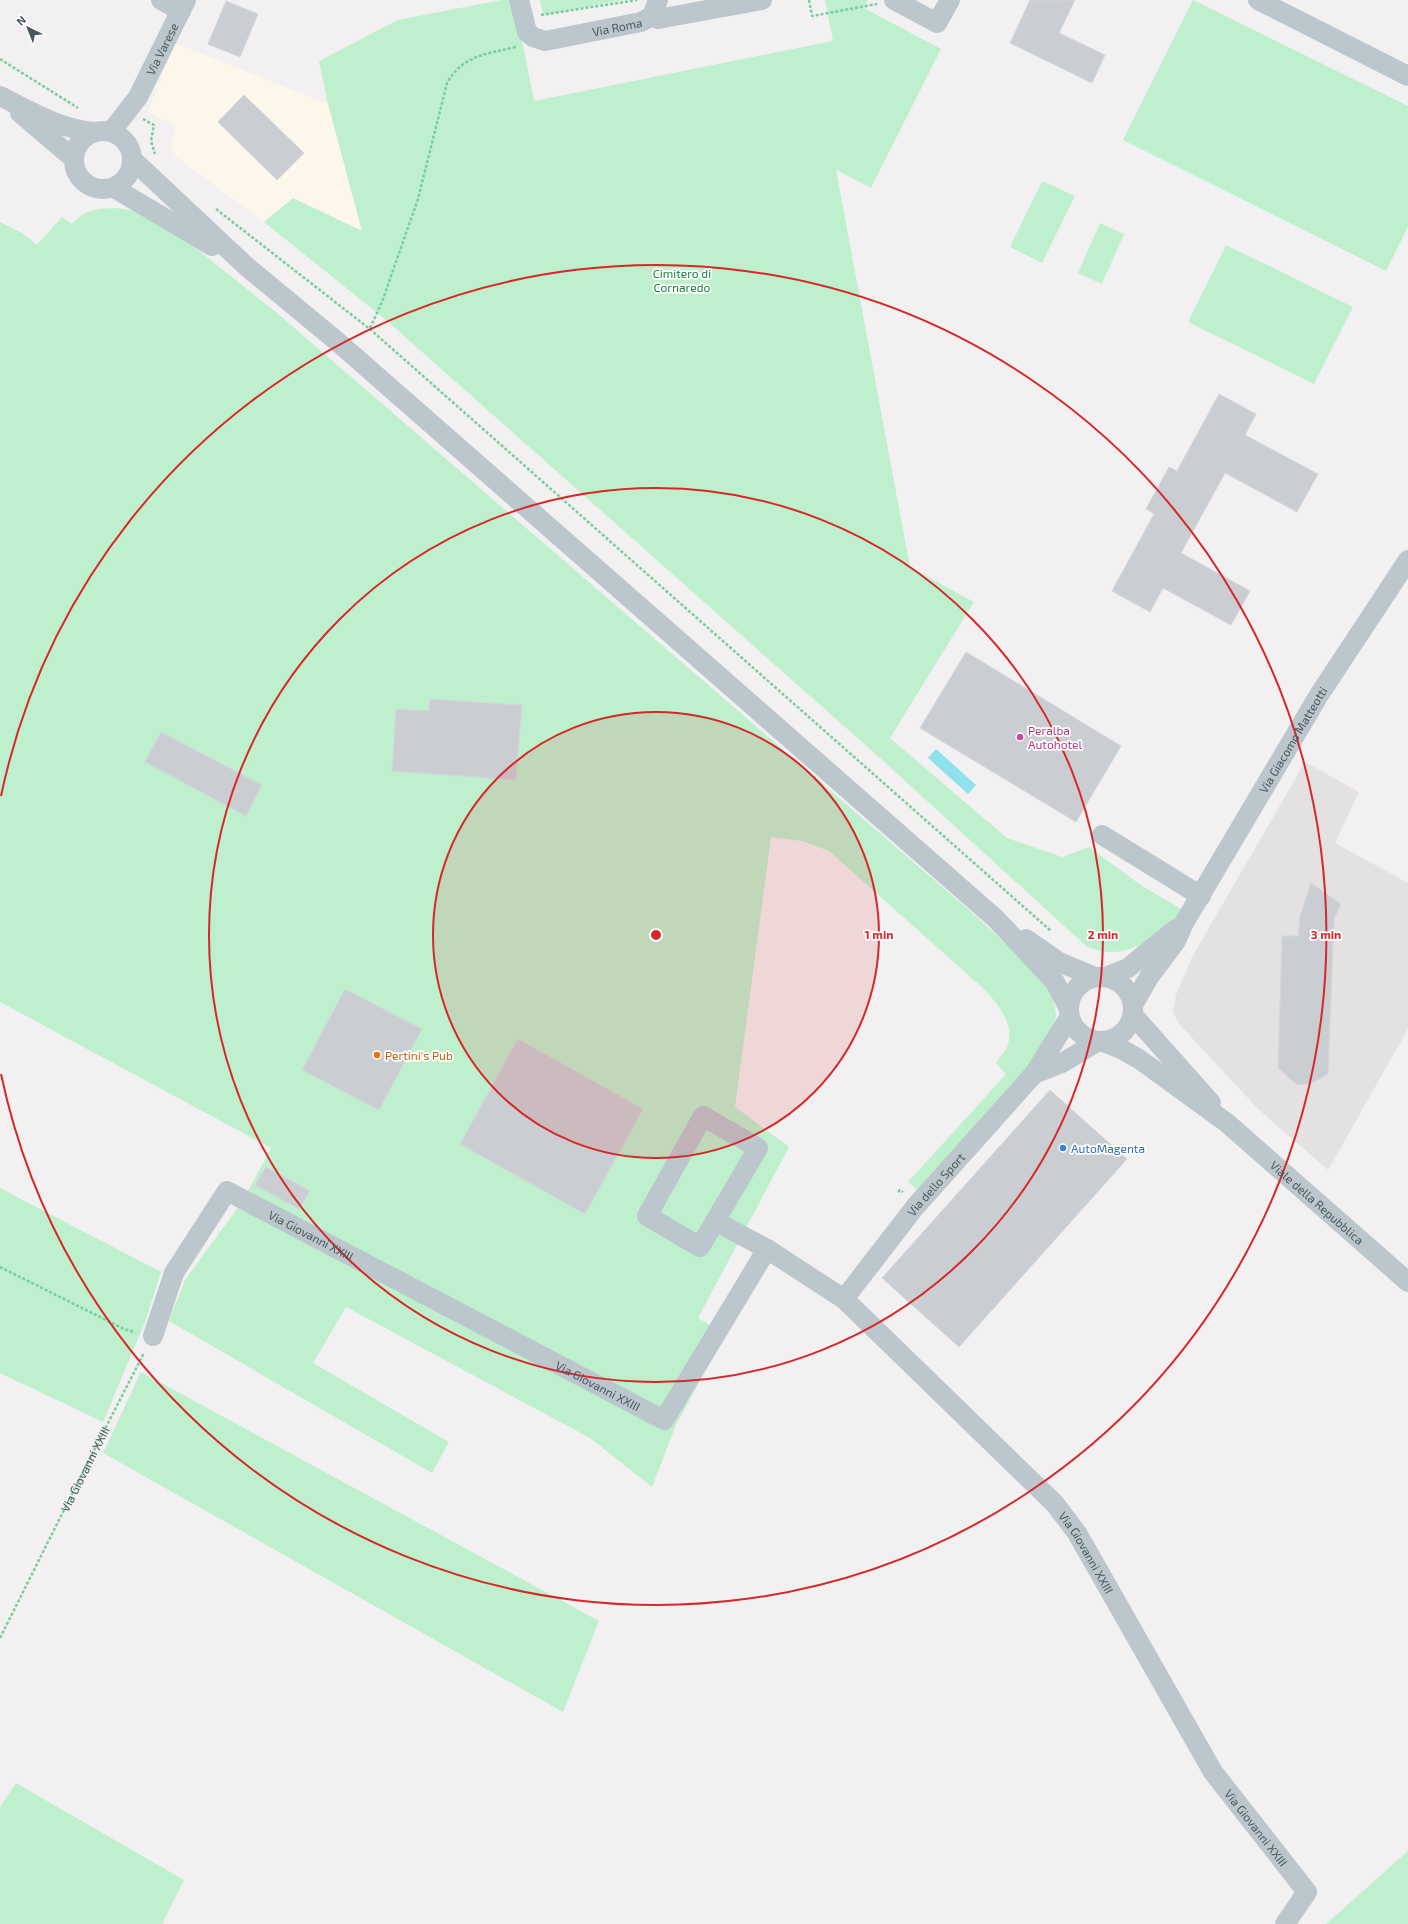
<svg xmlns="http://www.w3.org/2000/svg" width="1408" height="1924" font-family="'Exo 2',sans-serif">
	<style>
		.commercial { fill: #fcf6eb }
		.education { fill: #e4e1e3 }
		.green { fill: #bff0cd }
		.water { fill: #8de2ed }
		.building { fill: #caced3; stroke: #d4d7dc }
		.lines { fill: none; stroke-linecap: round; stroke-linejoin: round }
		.path { stroke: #77ce9b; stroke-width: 2.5; stroke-dasharray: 3 2; stroke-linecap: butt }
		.minor { stroke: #bcc6cd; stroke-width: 20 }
		.ring { fill: none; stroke: #d62828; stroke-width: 2 }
		.hotel-dot { fill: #d1479c; stroke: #fff; stroke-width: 1.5 }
		.food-dot { fill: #e8710a; stroke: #fff; stroke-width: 1.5 }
		.shop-dot { fill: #3f7fe0; stroke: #fff; stroke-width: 1.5 }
		.labels { text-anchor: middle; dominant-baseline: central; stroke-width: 3.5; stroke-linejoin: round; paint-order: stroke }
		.street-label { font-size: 12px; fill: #48565e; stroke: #fff }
		.park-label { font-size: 12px; fill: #178141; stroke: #fff }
		.hotel-label { font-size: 12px; fill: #b23c85; stroke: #fff; text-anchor: start }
		.food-label { font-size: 12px; fill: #c56008; stroke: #fff; text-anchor: start }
		.shop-label { font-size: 12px; fill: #366cbe; stroke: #fff; text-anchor: start }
		.centre { fill: #d62828; stroke: #fff; stroke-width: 2 }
		.ring-label { font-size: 12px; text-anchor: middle; font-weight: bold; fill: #d62828; stroke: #fff; stroke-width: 3.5; stroke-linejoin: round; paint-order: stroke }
	</style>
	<rect width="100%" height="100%" fill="#f3f0f1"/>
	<polygon class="commercial" points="175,43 328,104 362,231 293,198 264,222 176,157 171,146 175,126 148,111"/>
	<polygon class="education" points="1305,762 1359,792 1335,843 1408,883 1408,1029 1328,1170 1258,1109 1180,1025 1173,1012 1176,995 1192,957"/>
	<g class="green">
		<path d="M 501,0 L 514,0 L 534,101 L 833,41 L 825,0 L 868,0 L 864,8 L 941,49 L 871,188 L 836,170 L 910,567 L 974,602 L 890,738 L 1007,838 L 1062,857 L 1089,847 L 1142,886 L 1183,910 L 1177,919 L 1145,949 L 1136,946 C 1120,954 1103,954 1086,946 L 880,758 L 386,320 L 264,222 L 293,198 L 362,231 L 328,104 L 319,61 L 398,20 Z"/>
		<polygon points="540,0 623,0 543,15"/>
		<polygon points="1193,0 1408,106 1408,227 1386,271 1123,140"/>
		<polygon points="1042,181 1075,196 1042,263 1010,247"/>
		<path d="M 115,208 L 137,211 L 163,222 L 277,313 L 977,917 L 1039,975 L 1052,995 L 1056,1013 L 1054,1029 L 1042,1050 L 918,1191 L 908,1182 L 1006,1074 L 996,1063 C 999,1058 1004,1053 1007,1047 C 1016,1025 998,1004 984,989 L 829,851 L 802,841 L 771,837 L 735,1107 L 789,1147 L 698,1318 L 725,1334 L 676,1425 L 652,1487 L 590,1438 L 346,1307 L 313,1363 L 449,1442 L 432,1473 L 169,1321 L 185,1280 L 242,1202 L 271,1148 L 0,1002 L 0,222 L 22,233 L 37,245 L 62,217 L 72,224 C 87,209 95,209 115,208 Z"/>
		<polygon points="1100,223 1124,234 1102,284 1078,273"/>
		<polygon points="1226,245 1353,307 1314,384 1188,322"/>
		<polygon points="0,1188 161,1272 145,1322 103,1422 0,1373"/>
		<polygon points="141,1372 599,1621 563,1712 103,1453"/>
		<polygon points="16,1783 184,1880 162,1924 0,1924 0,1807"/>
		<polygon points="1408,1851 1408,1924 1326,1924"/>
	</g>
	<polygon class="water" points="936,749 976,785 968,794 928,758"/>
	<g class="building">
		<polygon points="1030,0 1075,0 1059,33 1105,55 1092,83 1010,43"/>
		<polygon points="226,1 258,14 240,57 208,44"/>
		<polygon points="244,95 304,153 277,180 218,122"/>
		<polygon points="1219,394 1256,414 1245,435 1318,474 1297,512 1225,473 1181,553 1250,591 1231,625 1163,588 1150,612 1112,591 1154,514 1146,509 1169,467 1177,471"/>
		<polygon points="966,652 1121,746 1076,822 920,728"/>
		<polygon points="430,699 522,705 516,780 392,771 396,709 429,711"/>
		<polygon points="161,732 262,785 246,816 145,762"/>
		<polygon points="1311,883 1341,904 1334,919 1328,1074 1310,1084 1297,1085 1278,1068 1282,936 1298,936 1300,916"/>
		<polygon points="345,989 422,1029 379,1110 302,1070"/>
		<polygon points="518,1039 643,1109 585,1214 460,1144"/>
		<polygon points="1050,1090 1127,1159 959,1347 882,1278"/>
		<polygon points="266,1167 310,1191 299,1209 255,1185"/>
	</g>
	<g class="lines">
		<g class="path">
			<polyline points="809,0 812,16 877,4"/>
			<polyline points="541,15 637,0"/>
			<polyline points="0,59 78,108"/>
			<polyline points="143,119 154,125 151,141 155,154"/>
			<polyline points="216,209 371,330 1051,931"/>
			<path d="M 370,328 L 382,302 L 418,199 L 447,83 C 463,55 486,54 516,47"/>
			<polyline points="898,1192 900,1190 903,1192"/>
			<polyline points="0,1267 124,1329 135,1332"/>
			<path id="s1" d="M 0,1638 L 90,1458 L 144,1353"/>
		</g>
		<g class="minor">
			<polyline points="161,0 181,11"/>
			<path id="s2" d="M 519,0 L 527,32 L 533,37 L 545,41 L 641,22 L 652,16 L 658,0"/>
			<polyline points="894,0 937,23 950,0"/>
			<polyline points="1258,0 1408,76"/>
			<polyline points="652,16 658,19 762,0"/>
			<path d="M 0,96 C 30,111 60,129 94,132"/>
			<polyline points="20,113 74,159"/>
			<circle cx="103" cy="160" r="29"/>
			<path id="s3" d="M 111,132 L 138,97 L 186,0"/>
			<polyline points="133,160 246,266 339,343 996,919 1055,982 1068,1007"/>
			<polyline points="114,188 212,246"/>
			<polyline points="1102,835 1201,896"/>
			<polyline points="1026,939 1059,962 1095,977"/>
			<circle cx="1101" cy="1009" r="32"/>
			<polyline points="1105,977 1128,968 1176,929"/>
			<path id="s4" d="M 1133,1005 L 1149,977 L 1176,941 L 1184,923 L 1319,695 L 1408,560"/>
			<polyline points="1133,1015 1211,1103"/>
			<path id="s5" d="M 1103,1042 L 1121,1049 L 1139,1059 L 1227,1123 L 1408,1282"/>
			<polyline points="1034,1074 1062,1063 1097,1042"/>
			<polygon points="703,1116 758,1148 700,1247 647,1216"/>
			<path id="s6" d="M 715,1221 L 767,1249 L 844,1299 L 1055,1504 L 1077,1533 L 1213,1772 L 1307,1892 L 1285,1924"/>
			<path id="s7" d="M 844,1299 L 915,1207 L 1034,1074 L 1069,1018"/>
			<path id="s8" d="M 153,1336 L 174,1273 L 227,1191 L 664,1420 L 767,1249"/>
		</g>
	</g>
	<circle cx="656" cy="935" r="223" fill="#d62828" fill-opacity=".12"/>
	<g class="ring">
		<circle cx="656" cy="935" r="223"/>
		<circle cx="656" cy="935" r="447"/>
		<path d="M1 796A670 670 0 1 1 1 1074"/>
	</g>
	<circle class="hotel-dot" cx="1020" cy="737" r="4"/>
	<circle class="food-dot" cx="377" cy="1055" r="4"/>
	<circle class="shop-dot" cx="1063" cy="1148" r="4"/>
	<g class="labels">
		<g class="street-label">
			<text stroke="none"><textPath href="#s2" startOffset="127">Via Roma</textPath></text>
			<text stroke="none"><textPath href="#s3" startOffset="98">Via Varese</textPath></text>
			<text stroke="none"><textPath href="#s4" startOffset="310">Via Giacomo Matteotti</textPath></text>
			<text stroke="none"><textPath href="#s7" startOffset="147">Via dello Sport</textPath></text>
			<text stroke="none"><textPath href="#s5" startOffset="269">Viale della Repubblica</textPath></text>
			<text stroke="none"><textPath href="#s8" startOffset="259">Via Giovanni XXIII</textPath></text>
			<text stroke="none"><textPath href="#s8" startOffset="583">Via Giovanni XXIII</textPath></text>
			<text stroke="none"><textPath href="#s1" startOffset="189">Via Giovanni XXIII</textPath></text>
			<text stroke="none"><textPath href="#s6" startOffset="503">Via Giovanni XXIII</textPath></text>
			<text stroke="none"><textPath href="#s6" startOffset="827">Via Giovanni XXIII</textPath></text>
		</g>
		<g class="park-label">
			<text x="682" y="273">Cimitero di<tspan x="682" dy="14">Cornaredo</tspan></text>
		</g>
		<g class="hotel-label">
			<text x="1028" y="730">Peralba<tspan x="1028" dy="14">Autohotel</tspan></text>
		</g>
		<g class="food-label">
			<text x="385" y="1055">Pertini's Pub</text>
		</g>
		<g class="shop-label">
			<text x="1071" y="1148">AutoMagenta</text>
		</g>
	</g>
	<circle cx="656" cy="935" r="6" class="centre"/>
	<g class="ring-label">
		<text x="879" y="939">1 min</text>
		<text x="1103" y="939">2 min</text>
		<text x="1326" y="939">3 min</text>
	</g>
	<g transform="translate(28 28) rotate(317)" stroke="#ffffff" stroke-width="3" paint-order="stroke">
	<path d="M0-3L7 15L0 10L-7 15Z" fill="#48565e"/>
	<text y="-6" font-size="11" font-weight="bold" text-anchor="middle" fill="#48565e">N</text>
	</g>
</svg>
